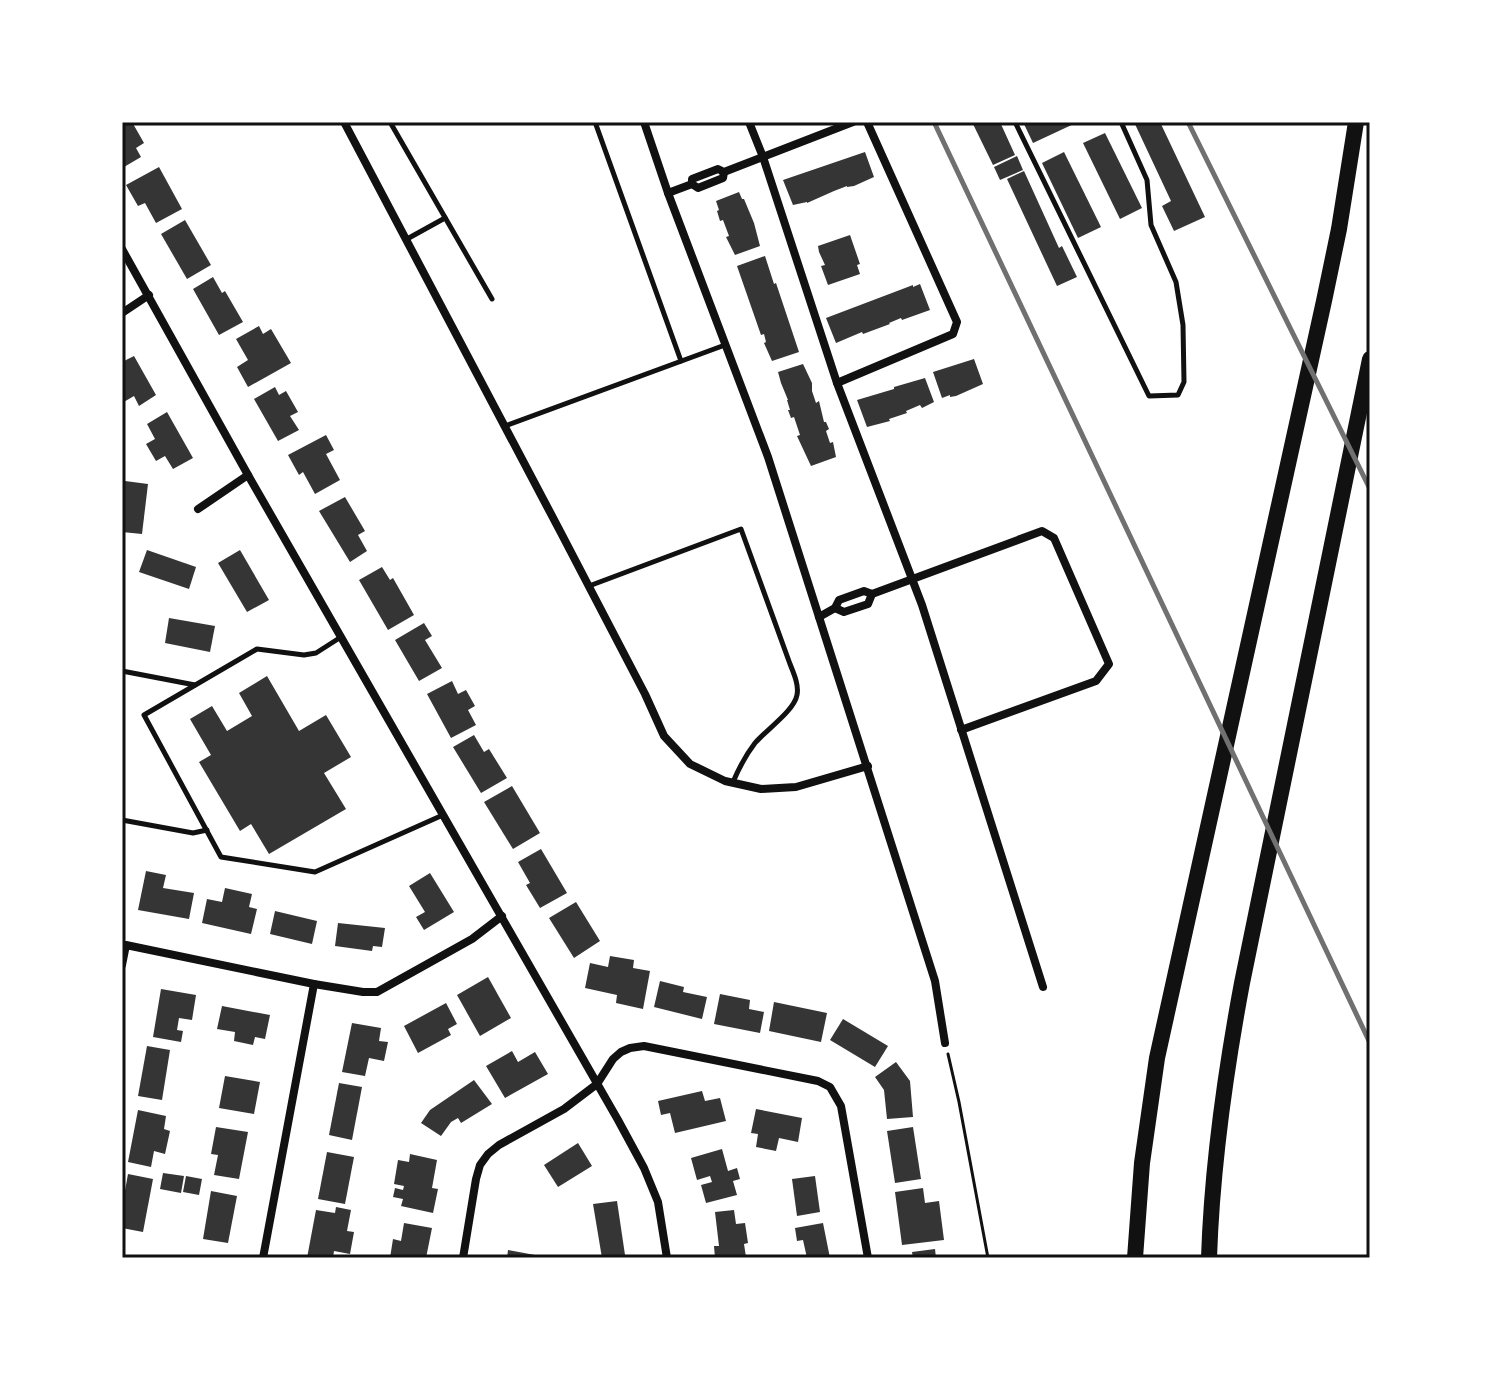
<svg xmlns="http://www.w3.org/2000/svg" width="1492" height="1380" font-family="'IBM Plex Sans',sans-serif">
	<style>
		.building { fill: #353535 }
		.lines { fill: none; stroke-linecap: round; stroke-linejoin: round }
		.path { stroke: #111; stroke-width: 3 }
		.service { stroke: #111; stroke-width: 5 }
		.minor { stroke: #111; stroke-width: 8 }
		.motorway { stroke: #111; stroke-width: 16 }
		.rail { stroke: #707070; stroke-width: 5 }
		.neatline { fill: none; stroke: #111; stroke-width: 3 }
	</style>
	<rect width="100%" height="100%" fill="#fff"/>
	<g class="building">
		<polygon points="122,122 132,122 144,143 136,148 141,157 124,167 122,163"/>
		<polygon points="972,122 1000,122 1015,155 993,165"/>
		<polygon points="1023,122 1078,122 1033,143"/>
		<polygon points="1134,122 1160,122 1205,217 1174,231 1162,206 1171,201"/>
		<polygon points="1105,133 1142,208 1120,219 1083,143"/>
		<polygon points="865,152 874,177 854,186 847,187 847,186 834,191 807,203 807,202 793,205 783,180"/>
		<polygon points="1064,152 1101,227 1078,238 1042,163"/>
		<polygon points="1017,156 1023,170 1000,180 994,167"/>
		<polygon points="159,167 182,209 156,223 145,203 138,206 126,185"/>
		<polygon points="1024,171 1059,248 1062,246 1077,277 1057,286 1007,179"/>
		<polygon points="739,192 742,199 744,199 754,223 760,246 735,255 726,237 729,236 723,220 720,221 717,211 719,210 716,201"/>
		<polygon points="185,220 211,265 187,279 161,234"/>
		<polygon points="850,235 860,264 857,265 860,274 828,285 821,266 825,265 819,252 818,246"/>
		<polygon points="765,256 774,284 776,283 799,352 772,361 764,343 766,342 764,334 761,335 737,266"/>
		<polygon points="213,277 222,293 225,291 243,322 219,335 193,289"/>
		<polygon points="920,284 930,310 902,320 901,318 889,323 890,324 863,334 862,332 836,343 826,318 913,285 913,287"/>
		<polygon points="259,326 263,334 271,329 291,363 248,387 237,367 248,360 236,339"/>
		<polygon points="134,356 156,395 139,406 134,396 122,403 122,362"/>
		<polygon points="974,359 983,384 956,396 950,397 950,395 942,398 933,372"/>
		<polygon points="803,364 812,383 812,391 816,403 819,401 824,422 826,422 829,429 826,431 830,443 833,442 836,457 811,466 797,436 800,435 794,417 791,418 788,410 790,410 787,400 788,400 781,383 778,372"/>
		<polygon points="925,378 934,402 922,408 920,405 906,411 907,413 889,419 890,421 867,427 857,400 894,389 894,387"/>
		<polygon points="275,387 279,395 286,391 298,412 290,416 299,430 278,441 254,399"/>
		<polygon points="167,412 193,458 173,469 165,456 156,461 146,444 155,439 147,424"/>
		<polygon points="326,435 334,450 326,454 340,480 315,494 303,472 299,475 288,455"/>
		<polygon points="125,481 148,484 142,534 122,532 122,510"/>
		<polygon points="345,497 365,531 358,535 367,551 350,562 319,511"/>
		<polygon points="147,550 196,567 189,589 139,572"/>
		<polygon points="240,550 269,600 247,612 218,563"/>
		<polygon points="382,567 390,580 393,578 414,615 388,630 359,580"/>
		<polygon points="169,618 215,626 210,652 165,643"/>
		<polygon points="424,623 432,636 425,640 442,668 419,681 395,640"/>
		<polygon points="267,676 299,731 326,715 351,757 324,773 346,809 269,854 251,824 240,831 199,762 211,755 190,719 212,706 227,731 252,716 239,693"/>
		<polygon points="452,681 458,694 466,690 475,706 468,710 476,725 451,738 427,694"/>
		<polygon points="474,735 484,752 489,749 507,778 481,793 453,747"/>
		<polygon points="512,786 540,833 513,849 484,802"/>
		<polygon points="541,849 567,893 540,908 526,885 530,883 518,862"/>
		<polygon points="146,871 166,875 163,888 194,893 189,919 138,910"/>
		<polygon points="430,873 454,912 424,930 416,917 425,912 409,886"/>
		<polygon points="225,888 252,894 249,907 257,909 251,934 202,923 207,899 222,902"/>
		<polygon points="576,902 600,941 574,958 549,918"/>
		<polygon points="275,911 317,921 312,944 270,934"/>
		<polygon points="338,923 385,928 382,947 373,946 372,951 335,946"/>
		<polygon points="610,956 634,960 633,968 650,971 643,1009 616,1003 617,995 585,988 590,963 608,967"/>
		<polygon points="488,977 511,1018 480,1036 457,995"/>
		<polygon points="660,981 684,987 683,992 707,997 702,1019 654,1007"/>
		<polygon points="161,989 196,995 192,1020 179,1018 177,1030 183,1031 181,1042 153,1037"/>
		<polygon points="720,994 750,1000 749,1009 764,1012 760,1033 714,1024"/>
		<polygon points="774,1002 827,1013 821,1042 769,1031"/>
		<polygon points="446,1003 457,1024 448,1029 451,1035 418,1053 404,1026"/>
		<polygon points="222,1006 270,1015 265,1039 255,1037 253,1045 234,1041 235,1032 217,1029"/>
		<polygon points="843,1019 888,1046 875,1067 830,1040"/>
		<polygon points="352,1023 381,1028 379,1041 388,1042 384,1061 369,1058 365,1076 342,1072"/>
		<polygon points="147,1046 170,1050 162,1100 138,1096"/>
		<polygon points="512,1051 518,1062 535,1052 548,1074 505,1098 486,1066"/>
		<polygon points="896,1062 910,1081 913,1117 887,1119 884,1090 875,1077"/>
		<polygon points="225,1076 260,1082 254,1114 219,1108"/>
		<polygon points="474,1080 492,1104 461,1123 458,1118 451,1122 441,1136 421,1123 430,1110"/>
		<polygon points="339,1083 362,1087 352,1140 329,1135"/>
		<polygon points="702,1091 705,1101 720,1098 726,1121 675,1133 670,1113 661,1115 658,1101"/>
		<polygon points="756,1109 802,1118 798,1142 779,1138 776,1151 756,1147 758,1134 751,1133"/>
		<polygon points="138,1110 166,1116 164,1129 170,1131 165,1154 154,1151 151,1167 128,1162"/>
		<polygon points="216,1127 248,1132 239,1179 214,1175 218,1155 211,1154"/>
		<polygon points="913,1127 921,1179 895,1183 887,1131"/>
		<polygon points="578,1143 592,1166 558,1187 544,1165"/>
		<polygon points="722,1149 728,1171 737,1168 740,1179 733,1181 737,1195 706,1203 701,1185 712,1182 710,1176 697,1180 691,1158"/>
		<polygon points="327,1152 354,1157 345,1204 318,1199"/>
		<polygon points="410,1154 437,1160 432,1188 438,1189 433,1213 401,1206 403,1199 393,1197 395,1188 403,1190 404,1186 394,1184 398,1160 409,1162"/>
		<polygon points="163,1173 184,1176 181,1193 160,1189"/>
		<polygon points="128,1174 153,1179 143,1232 122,1228 122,1207"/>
		<polygon points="186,1176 202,1179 199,1195 183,1192"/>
		<polygon points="815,1176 820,1212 797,1216 792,1179"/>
		<polygon points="923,1188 925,1203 939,1201 944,1240 902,1245 895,1192"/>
		<polygon points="211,1191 237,1196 228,1243 203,1239"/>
		<polygon points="617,1201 625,1255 602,1258 593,1204"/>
		<polygon points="336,1207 351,1210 347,1231 354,1232 350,1254 334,1251 333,1258 307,1258 316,1210 335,1213"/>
		<polygon points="734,1210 736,1224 745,1223 748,1243 744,1244 746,1257 715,1258 714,1246 719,1246 715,1212"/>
		<polygon points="404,1223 432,1228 426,1258 390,1258 393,1239 401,1241"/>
		<polygon points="823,1223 830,1258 807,1258 803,1240 797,1241 795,1228"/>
		<polygon points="935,1249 936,1258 913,1258 912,1252"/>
		<polygon points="508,1250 535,1255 535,1258 507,1258"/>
	</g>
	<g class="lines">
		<polyline class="path" points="948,1054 959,1102 988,1258"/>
		<g class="service">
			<polyline points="390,122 492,299"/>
			<polyline points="595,122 681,361"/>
			<polyline points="1015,122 1149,396 1178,395 1184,382 1183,325 1176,282 1151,225 1147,180 1121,122"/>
			<polyline points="407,239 445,218"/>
			<polyline points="505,426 725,345"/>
			<path d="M 589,586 L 741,529 L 790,664 C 794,674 799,685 797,695 C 794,711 766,730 755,743 C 745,756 739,768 733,782"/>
			<polyline points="341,637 316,653 304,655 257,649 144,715 221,857 315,872 443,815"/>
			<polyline points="122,671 195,685"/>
			<polyline points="122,820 193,833 207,830"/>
		</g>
		<g class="minor">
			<polyline points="344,122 560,531 645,694 664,736 690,764 725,781 761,789 796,787 868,766"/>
			<polyline points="644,122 668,193 768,457 935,981 945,1043"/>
			<polyline points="749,122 763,157 837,383 922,605 1043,987"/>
			<polyline points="692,184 698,188 723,178 724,172"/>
			<polyline points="668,193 692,184 692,179 718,169 724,172 853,122"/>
			<polyline points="122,249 248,475 618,1120 644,1168 658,1202 667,1258"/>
			<polyline points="122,313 149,295"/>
			<polyline points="837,383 953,334 957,322 867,122"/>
			<polyline points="198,509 248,475"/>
			<polyline points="835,608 844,612 868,604 872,594"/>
			<polyline points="819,617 835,608 839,600 864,591 872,594 1042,531 1054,538 1109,664 1096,681 961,730"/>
			<polyline points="122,965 126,945 314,984 363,992 377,992 472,939 502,916"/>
			<polyline points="263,1258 314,984"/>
			<polyline points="463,1258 476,1179 480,1165 488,1154 499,1145 564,1109 597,1084 613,1059 621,1052 630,1048 644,1046 818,1081 830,1087 841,1106 868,1258"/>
		</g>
		<g class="motorway">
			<polyline points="1135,1258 1142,1163 1157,1058 1324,301 1339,229 1356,122"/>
			<path d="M 1209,1258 C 1212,1165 1225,1074 1242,983 L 1370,359"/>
		</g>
		<g class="rail">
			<polyline points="934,122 1370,1043"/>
			<polyline points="1188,122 1370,489"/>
		</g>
	</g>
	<rect width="1492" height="1380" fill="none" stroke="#ffffff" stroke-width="248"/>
	<rect x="124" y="124" width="1244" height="1132" class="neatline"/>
</svg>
